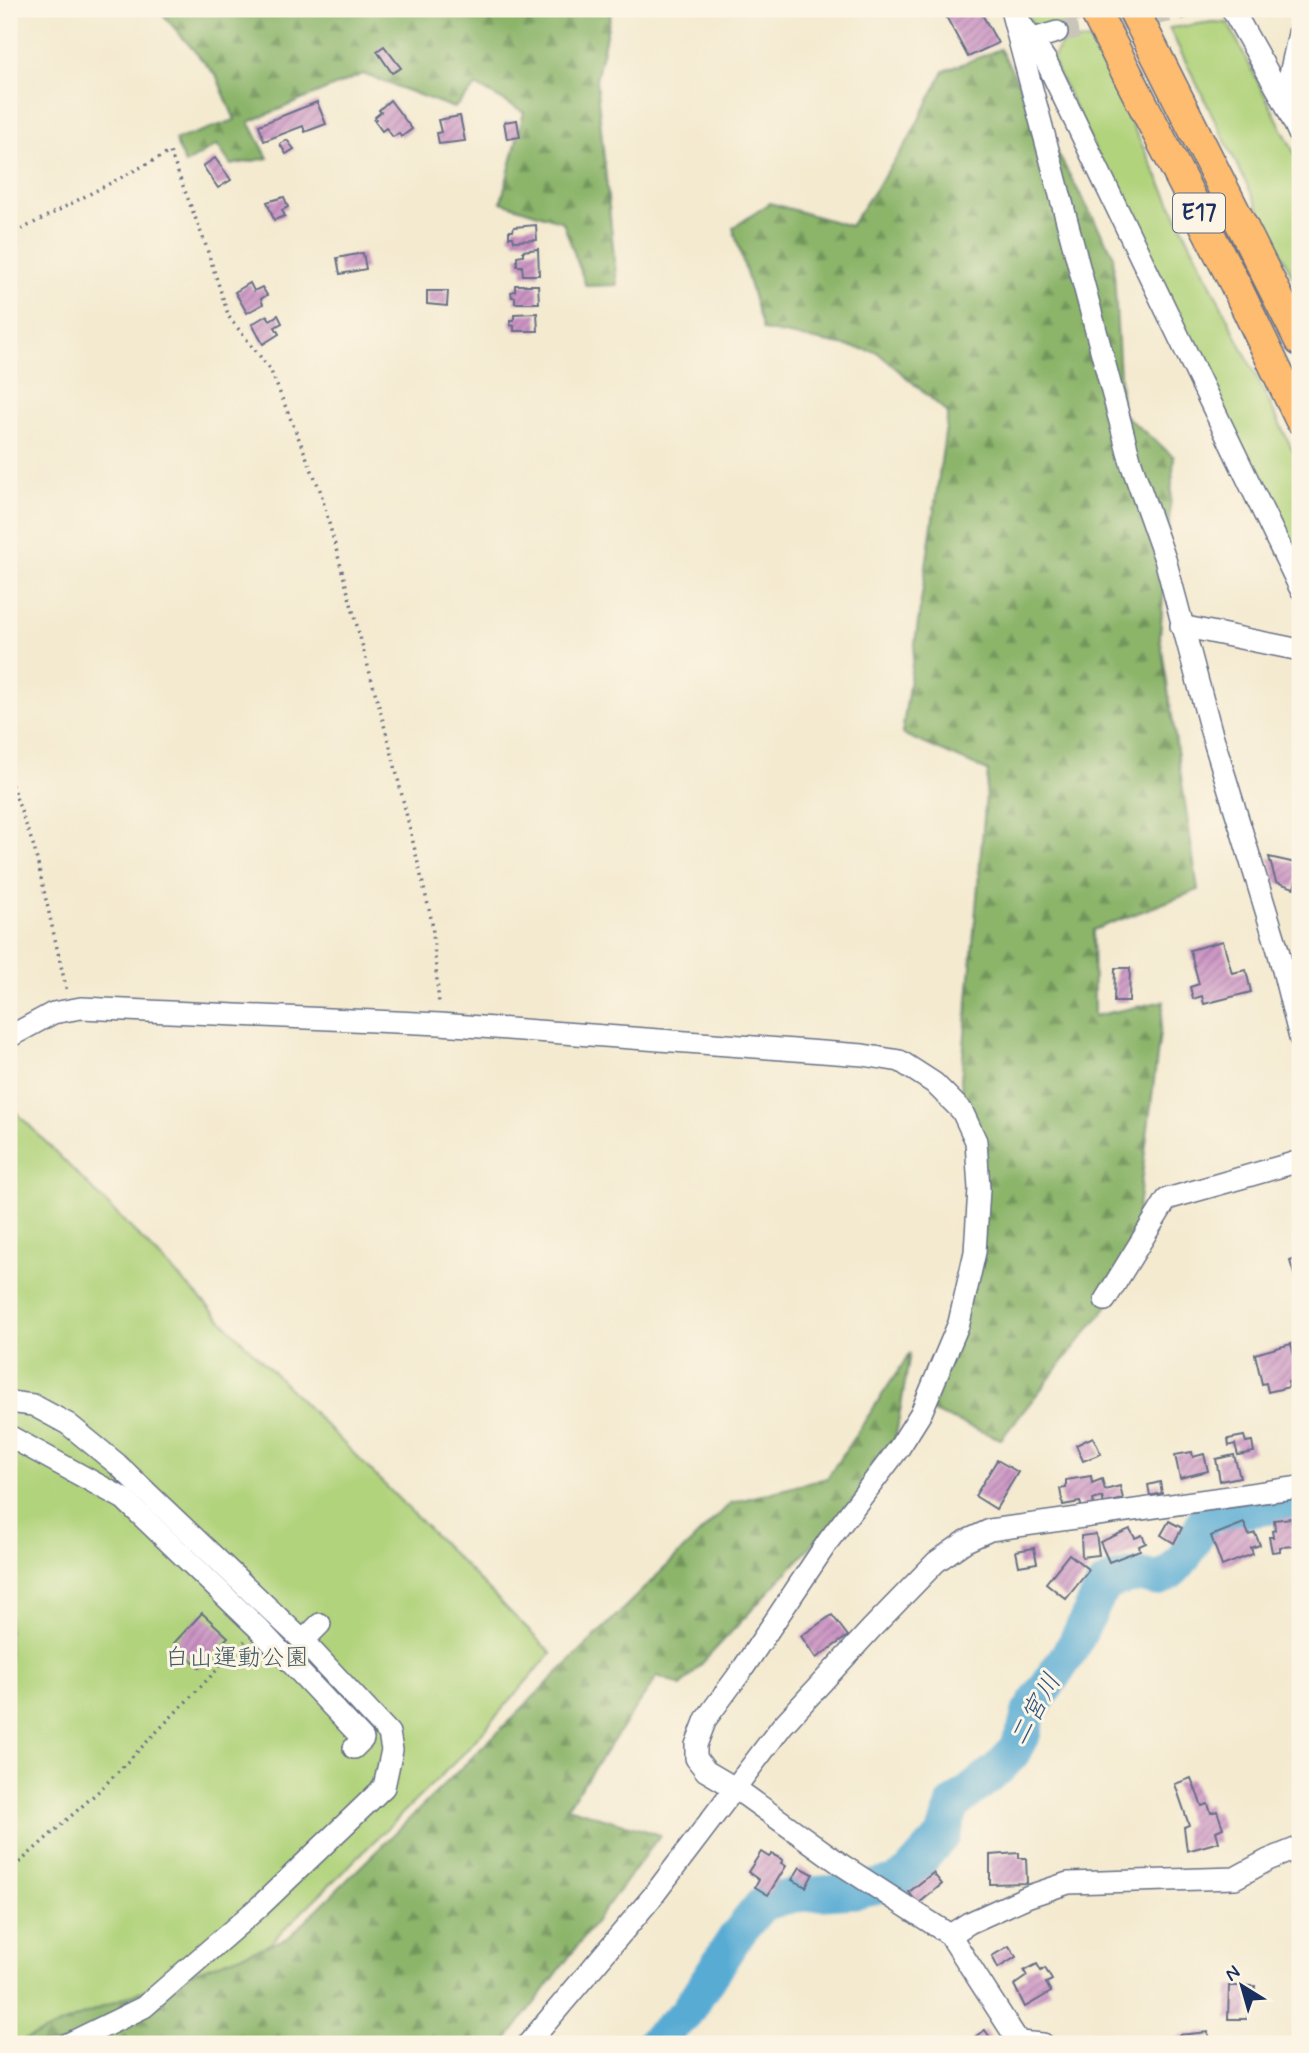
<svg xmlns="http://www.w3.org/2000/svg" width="1309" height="2053" font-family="Mynerve,'Klee One',sans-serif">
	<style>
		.green { fill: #b1d37b; stroke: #66816c; stroke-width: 2 }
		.forest { fill: url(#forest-firs); stroke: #547264; stroke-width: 2 }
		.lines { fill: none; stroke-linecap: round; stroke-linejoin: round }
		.river { stroke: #59acd4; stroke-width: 35 }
		.building { fill: url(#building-hatch) }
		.minor-tunnel { stroke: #c9c5b9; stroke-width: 21; stroke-dasharray: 21 10; stroke-linecap: butt }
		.minor-casing { stroke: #677086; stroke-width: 24 }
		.highway-casing { stroke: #677086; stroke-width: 33 }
		.path { stroke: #677086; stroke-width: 3.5; stroke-dasharray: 2 5; stroke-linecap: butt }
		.minor { stroke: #fff; stroke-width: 21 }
		.highway { stroke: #fdbc70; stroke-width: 30 }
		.labels { text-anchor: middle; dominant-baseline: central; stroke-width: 6; stroke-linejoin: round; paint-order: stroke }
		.shield { fill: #fcf5e5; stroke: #5e6a86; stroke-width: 2 }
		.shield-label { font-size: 23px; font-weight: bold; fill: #1b2f5e }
		.park-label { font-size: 24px; fill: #405865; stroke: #fcf5e5 }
		.water-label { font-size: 26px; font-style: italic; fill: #2e5481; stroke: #fcf5e5 }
	</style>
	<defs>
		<pattern id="forest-firs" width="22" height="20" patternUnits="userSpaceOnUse" patternTransform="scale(1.75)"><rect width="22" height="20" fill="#8cb56b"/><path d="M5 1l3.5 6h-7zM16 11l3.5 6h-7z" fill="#72945b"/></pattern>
		<pattern id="building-hatch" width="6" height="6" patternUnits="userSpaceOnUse" patternTransform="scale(1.75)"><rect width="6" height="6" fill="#cc95c4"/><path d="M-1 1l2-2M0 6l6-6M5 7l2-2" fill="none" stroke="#a57aa2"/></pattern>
	</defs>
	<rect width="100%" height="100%" fill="#fcf5e5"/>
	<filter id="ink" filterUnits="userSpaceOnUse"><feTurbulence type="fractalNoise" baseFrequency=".0143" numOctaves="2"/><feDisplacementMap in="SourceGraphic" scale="14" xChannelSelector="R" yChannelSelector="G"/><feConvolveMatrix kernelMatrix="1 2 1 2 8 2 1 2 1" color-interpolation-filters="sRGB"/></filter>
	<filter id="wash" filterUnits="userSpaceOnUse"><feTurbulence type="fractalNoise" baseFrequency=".00686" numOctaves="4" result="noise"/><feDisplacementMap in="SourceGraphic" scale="28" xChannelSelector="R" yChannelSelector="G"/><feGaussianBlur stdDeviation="1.57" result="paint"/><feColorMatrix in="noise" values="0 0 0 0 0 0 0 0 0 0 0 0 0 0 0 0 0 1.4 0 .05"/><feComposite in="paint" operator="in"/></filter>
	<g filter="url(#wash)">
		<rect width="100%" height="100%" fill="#f4ead0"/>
		<g class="green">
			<polygon points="1022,9 1074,9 1081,23 1036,28"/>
			<polygon points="1213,22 1228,23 1300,164 1300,291 1169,28"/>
			<polygon points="1090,40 1300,465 1300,577 1052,60 1063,42"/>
			<polygon points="9,1105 551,1653 465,1752 167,2044 9,2044"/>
		</g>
		<g class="forest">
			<polygon points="158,9 612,9 596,80 617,285 586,286 563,222 501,202 524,112 477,86 454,108 363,74 249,122 268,158 231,165 217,145 185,164 175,140 235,120 217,77"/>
			<polygon points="1000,49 1113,254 1122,413 1174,457 1160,636 1198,890 1093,930 1094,1016 1164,1001 1129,1279 1001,1439 930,1411 978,1238 961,1080 988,771 902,734 948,413 877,352 763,330 733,228 770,203 850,226 908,141 944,71"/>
			<polygon points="910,1353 892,1459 681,1686 658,1676 567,1807 660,1835 504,2044 15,2044 128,1996 288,1938 731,1503 827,1478"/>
		</g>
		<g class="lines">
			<path class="river" d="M 652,2044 L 685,2014 L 736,1936 L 762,1904 L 794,1895 L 854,1891 L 893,1883 L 908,1874 L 944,1834 L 952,1806 L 999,1768 L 1013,1753 L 1024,1732 L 1029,1712 L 1074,1645 L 1103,1586 C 1113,1580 1128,1576 1140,1576 C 1145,1575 1151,1579 1156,1579 C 1179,1576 1198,1534 1206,1516 L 1300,1503"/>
		</g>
		<g id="blocks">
			<g class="building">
				<polygon points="942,9 979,9 998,43 968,57"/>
				<polygon points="384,46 401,68 392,73 377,51"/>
				<polygon points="390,100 412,129 401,137 399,133 393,137 386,128 382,131 374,120 376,119 375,117 381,112 379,110"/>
				<polygon points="317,102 326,124 305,132 303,126 264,141 259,125"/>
				<polygon points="460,116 465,141 439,144 437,133 441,132 438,120"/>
				<polygon points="517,120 520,137 507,139 504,122"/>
				<polygon points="287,140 294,149 286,154 280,144"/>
				<polygon points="215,158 231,180 218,188 203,166"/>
				<polygon points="284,197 288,207 282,210 285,216 274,220 267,202"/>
				<polygon points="536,225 537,240 514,241 513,237 509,237 509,231 513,231 514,227"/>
				<polygon points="538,249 539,275 523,275 522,266 517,266 517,256 523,255 523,251"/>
				<polygon points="363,253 366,269 340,274 337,258"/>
				<polygon points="250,283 254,291 262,287 267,295 261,299 263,304 247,313 235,292"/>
				<polygon points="515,285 538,285 539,303 515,303 515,297 512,297 511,292 515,291"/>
				<polygon points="427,291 448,291 447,306 427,304"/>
				<polygon points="537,313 538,331 514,331 514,326 510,325 510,320 514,320 514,314"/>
				<polygon points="267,315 270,320 278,315 282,323 275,327 279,334 263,344 252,324"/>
				<polygon points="1269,857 1300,864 1294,888 1276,882"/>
				<polygon points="1223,941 1232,973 1246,970 1251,992 1204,1004 1202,996 1193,999 1190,987 1199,984 1190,950"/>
				<polygon points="1115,968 1130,968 1129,1002 1114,1002"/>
				<polygon points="1300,1258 1300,1283 1297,1284 1290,1261"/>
				<polygon points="1291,1344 1296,1362 1300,1361 1300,1378 1288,1382 1289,1387 1268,1392 1266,1383 1262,1384 1255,1354"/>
				<polygon points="1244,1436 1246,1442 1252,1441 1254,1452 1238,1455 1235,1444 1229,1446 1228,1439"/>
				<polygon points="1093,1437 1101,1454 1083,1461 1076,1445"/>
				<polygon points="1192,1452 1193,1457 1204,1454 1208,1471 1180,1478 1175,1455"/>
				<polygon points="1234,1455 1240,1477 1220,1481 1216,1459"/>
				<polygon points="997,1460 1018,1472 996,1509 975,1496"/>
				<polygon points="1091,1476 1092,1483 1102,1479 1105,1490 1120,1486 1123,1499 1104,1504 1102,1497 1093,1500 1094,1505 1082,1508 1080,1502 1063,1505 1060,1489 1066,1488 1066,1480"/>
				<polygon points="1160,1482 1162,1493 1150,1496 1148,1485"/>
				<polygon points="1291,1518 1296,1546 1280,1547 1280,1551 1272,1552 1269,1537 1273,1537 1272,1531 1275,1530 1274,1520"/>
				<polygon points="1169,1521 1182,1528 1174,1543 1161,1535"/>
				<polygon points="1244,1523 1249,1535 1255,1533 1260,1545 1251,1548 1253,1554 1222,1566 1211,1536"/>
				<polygon points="1130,1529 1135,1538 1142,1535 1146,1543 1139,1546 1140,1550 1109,1562 1100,1542"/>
				<polygon points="1096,1534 1099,1555 1082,1557 1081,1536"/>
				<polygon points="1034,1548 1037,1563 1019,1566 1016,1551"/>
				<polygon points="1069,1554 1089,1570 1066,1599 1046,1583"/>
				<polygon points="202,1613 228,1637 200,1668 174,1643"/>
				<polygon points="832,1615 848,1636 816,1658 801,1636"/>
				<polygon points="1191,1778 1202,1806 1208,1804 1211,1813 1217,1811 1223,1828 1216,1831 1219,1842 1187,1851 1184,1827 1189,1825 1175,1784"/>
				<polygon points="761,1852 769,1857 772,1854 783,1860 781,1863 786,1866 768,1895 755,1887 759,1880 748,1872"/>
				<polygon points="1019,1853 1019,1858 1026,1858 1027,1883 990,1884 990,1855"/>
				<polygon points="800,1867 813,1874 806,1887 792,1880"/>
				<polygon points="933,1873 942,1884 918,1904 909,1892"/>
				<polygon points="1009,1946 1016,1957 998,1968 992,1956"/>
				<polygon points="1037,1964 1041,1971 1045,1968 1052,1980 1046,1983 1051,1992 1025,2007 1014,1985 1027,1976 1024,1971"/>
				<polygon points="1229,1986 1255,1986 1254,2002 1248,2002 1247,2019 1228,2019"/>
				<polygon points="985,2030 991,2039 983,2044 976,2044 973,2038"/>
				<polygon points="1208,2032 1209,2044 1172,2044 1172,2038 1179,2038 1179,2035"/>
			</g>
		</g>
	</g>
	<g filter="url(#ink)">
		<use href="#blocks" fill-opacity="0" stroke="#677086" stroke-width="2"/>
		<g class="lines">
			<polyline class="minor-tunnel" points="1057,32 1185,9"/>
			<g class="minor-casing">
				<g id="minor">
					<polyline points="1232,9 1284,101 1300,136"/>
					<polyline points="1011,10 1131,463 1165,559 1211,731 1278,950 1300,1038"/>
					<polyline points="1020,22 1046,61 1300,588"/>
					<polyline points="1033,39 1057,32"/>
					<polyline points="1284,101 1300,29"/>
					<polyline points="1181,626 1300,650"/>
					<polyline points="9,1037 53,1013 81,1008 440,1024 863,1055 900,1061 934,1083 962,1111 976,1141 979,1189 975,1252 959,1323 921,1413 899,1448 829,1540 742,1670 706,1719 696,1745 696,1758 706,1771 735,1788 842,1865 950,1935 1020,2044"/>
					<polyline points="1105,1300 1167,1199 1300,1161"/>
					<polyline points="9,1402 33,1405 68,1424 117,1464 303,1641 389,1733 392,1750 384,1787 260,1906 144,2007 68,2044"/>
					<polyline points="9,1436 124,1499 258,1628 363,1739 354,1748"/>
					<polyline points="303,1641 320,1624"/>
					<polyline points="950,1935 969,1923 1029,1896 1068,1883 1235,1878 1268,1860 1300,1847"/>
					<polyline points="1019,2042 1043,2044"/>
					<polyline points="528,2044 653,1896 782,1726 871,1629 936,1562 966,1541 990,1530 1300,1487"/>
				</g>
			</g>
			<g class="highway-casing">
				<g id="highway">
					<polyline points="1094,9 1235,284 1300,419"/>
					<polyline points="1133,9 1300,341"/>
				</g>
			</g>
			<g class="path">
				<polyline points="9,236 170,152 205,243 229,317 270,369 320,490 393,758 432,922 439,1004"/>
				<polyline points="9,778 34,847 67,992"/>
				<polyline points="9,1872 101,1789 245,1641"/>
			</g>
			<use href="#minor" class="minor"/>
			<use href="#highway" class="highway"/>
		</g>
	</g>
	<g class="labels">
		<rect class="shield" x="1173" y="193.5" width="52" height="39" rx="5"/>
		<g class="shield-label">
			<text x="1199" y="213">E17</text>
		</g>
		<g class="park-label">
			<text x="237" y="1658">白山運動公園</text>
		</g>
		<g class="water-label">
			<text transform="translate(1036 1710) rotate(-61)">二宮川</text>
		</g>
	</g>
	<rect width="1309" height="2053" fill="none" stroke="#fcf5e5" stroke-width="35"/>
	<g transform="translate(1242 1986) rotate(323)" stroke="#fcf5e5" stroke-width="5" paint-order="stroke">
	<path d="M0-5L12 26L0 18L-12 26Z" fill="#1b2f5e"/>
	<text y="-10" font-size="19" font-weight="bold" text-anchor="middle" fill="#1b2f5e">N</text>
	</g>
</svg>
